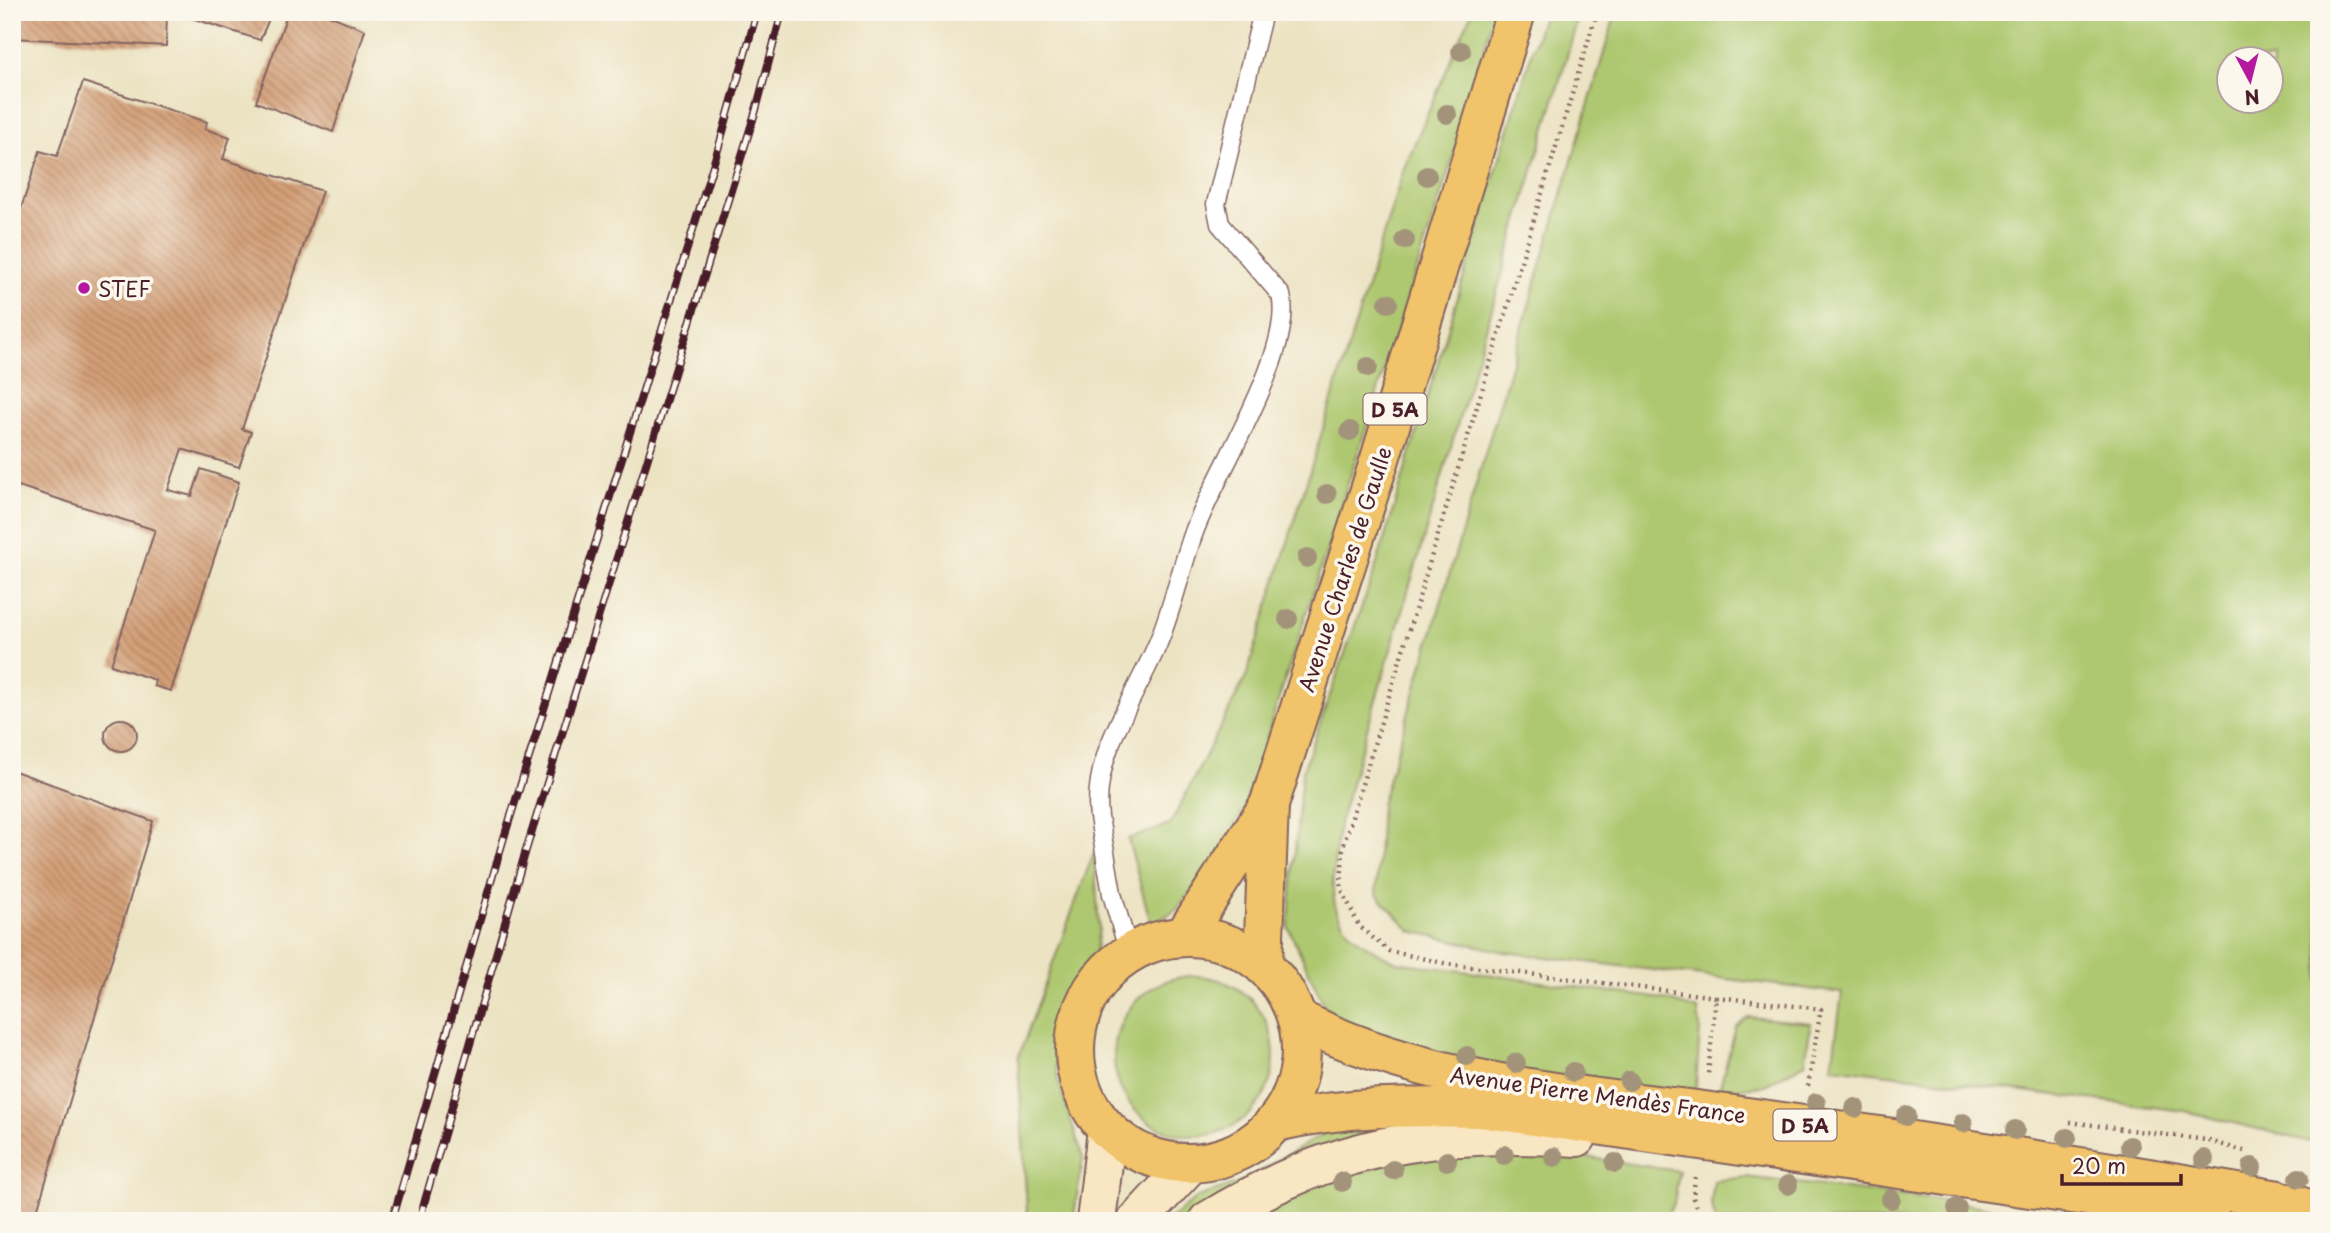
<svg xmlns="http://www.w3.org/2000/svg" width="2331" height="1233" font-family="'Playpen Sans',sans-serif">
	<style>
		.grass { fill: #adc86f; stroke: #7c744d; stroke-width: 2; fill-rule: evenodd }
		.building { fill: url(#building-back-hatch) }
		.lines { fill: none; stroke-linecap: round; stroke-linejoin: round }
		.service-casing { stroke: #836460; stroke-width: 21 }
		.secondary-casing { stroke: #836460; stroke-width: 42 }
		.primary-casing { stroke: #836460; stroke-width: 42 }
		.path { stroke: #836460; stroke-width: 4.5; stroke-dasharray: 2 5; stroke-linecap: butt }
		.service { stroke: #fff; stroke-width: 18 }
		.secondary { stroke: #f9e7c3; stroke-width: 38 }
		.primary { stroke: #f1c36a; stroke-width: 38 }
		.rail-casing { stroke: #4a1f2b; stroke-width: 8 }
		.rail { stroke: #fbf7ec; stroke-width: 5; stroke-dasharray: 16; stroke-linecap: butt }
		.tree { fill: #a3937a }
		.poi-dot { fill: #b5179e; stroke: #fbf7ec; stroke-width: 2.5 }
		.labels { text-anchor: middle; dominant-baseline: central; stroke-width: 7; stroke-linejoin: round; paint-order: stroke }
		.shield { fill: #fbf7ec; stroke: #7f6065; stroke-width: 2 }
		.shield-label { font-size: 19px; font-weight: bold; fill: #4a1f2b }
		.poi-label { font-size: 21px; fill: #4a1f2b; stroke: #fbf7ec; text-anchor: start }
		.street-label { font-size: 21px; fill: #4a1f2b; stroke: #fbf7ec }
	</style>
	<defs>
		<pattern id="building-back-hatch" width="6" height="6" patternUnits="userSpaceOnUse" patternTransform="scale(1.75)"><rect width="6" height="6" fill="#d39f77"/><path d="M-1 5l2 2M0 0l6 6M5-1l2 2" fill="none" stroke="#ad8162"/></pattern>
	</defs>
	<rect width="100%" height="100%" fill="#fbf7ec"/>
	<filter id="ink" filterUnits="userSpaceOnUse"><feTurbulence type="fractalNoise" baseFrequency=".0143" numOctaves="2"/><feDisplacementMap in="SourceGraphic" scale="14" xChannelSelector="R" yChannelSelector="G"/><feConvolveMatrix kernelMatrix="1 2 1 2 8 2 1 2 1" color-interpolation-filters="sRGB"/></filter>
	<filter id="wash" filterUnits="userSpaceOnUse"><feTurbulence type="fractalNoise" baseFrequency=".00686" numOctaves="4" result="noise"/><feDisplacementMap in="SourceGraphic" scale="28" xChannelSelector="R" yChannelSelector="G"/><feGaussianBlur stdDeviation="1.57" result="paint"/><feColorMatrix in="noise" values="0 0 0 0 0 0 0 0 0 0 0 0 0 0 0 0 0 1.4 0 .05"/><feComposite in="paint" operator="in"/></filter>
	<g filter="url(#wash)">
		<rect width="100%" height="100%" fill="#ece3c3"/>
		<g class="grass">
			<polygon points="1472,12 1494,12 1456,148 1243,810 1208,872 1175,911 1151,924 1128,839 1170,825 1246,677 1404,168"/>
			<path d="M 1544,12 L 1580,12 L 1339,824 C 1330,898 1320,927 1397,962 L 1663,999 L 1698,1010 L 1700,1028 L 1696,1087 L 1682,1095 L 1484,1069 L 1346,1026 L 1325,1007 L 1288,927 L 1302,773 L 1375,570 Z"/>
			<path d="M 1616,12 L 2319,12 L 2319,1144 L 2184,1111 L 1832,1067 L 1842,993 L 1505,952 L 1411,931 L 1376,894 L 1381,805 ZM 2230,60 L 2272,60 L 2272,102 L 2230,102 Z"/>
			<polygon points="1094,852 1099,929 1094,963 1073,994 1054,1048 1058,1080 1083,1158 1073,1221 1023,1221 1027,1210 1018,1058"/>
			<circle cx="1194" cy="1056" r="80"/>
			<polygon points="1749,1017 1811,1023 1805,1063 1763,1086 1719,1090 1736,1027"/>
			<polygon points="1416,1123 1197,1221 1168,1221 1198,1197 1240,1183 1330,1130"/>
			<polygon points="1482,1152 1572,1155 1679,1171 1674,1204 1663,1221 1239,1221 1322,1177 1403,1161"/>
			<polygon points="1746,1177 1954,1202 2067,1221 1716,1221 1711,1204 1714,1181"/>
		</g>
		<g id="blocks">
			<g class="building">
				<polygon points="12,12 167,12 166,46 12,38"/>
				<polygon points="173,12 272,12 260,40"/>
				<polygon points="288,12 322,12 365,30 333,132 256,102"/>
				<polygon points="83,82 207,122 205,129 230,137 223,159 322,191 242,429 251,432 239,467 182,449 168,490 192,496 201,469 239,482 171,691 154,686 155,680 111,665 155,530 12,484 12,236 40,151 57,156"/>
				<circle cx="121" cy="735" r="16"/>
				<polygon points="12,770 153,821 34,1221 12,1221"/>
			</g>
		</g>
	</g>
	<g filter="url(#ink)">
		<use href="#blocks" fill-opacity="0" stroke="#836460" stroke-width="2"/>
		<g class="lines">
			<g class="service-casing">
				<path id="service" d="M 1129,953 L 1112,894 L 1099,817 C 1091,755 1136,697 1158,643 C 1173,607 1181,568 1194,532 C 1215,474 1295,351 1281,295 L 1220,224 L 1216,204 L 1263,12"/>
			</g>
			<g class="secondary-casing">
				<g id="secondary">
					<polyline points="1096,1221 1107,1130"/>
					<polyline points="1137,1221 1191,1163"/>
					<path d="M 1208,1221 C 1332,1144 1433,1129 1577,1137"/>
				</g>
			</g>
			<g class="primary-casing">
				<g id="primary">
					<polyline points="1184,936 1269,805 1380,459 1516,12"/>
					<circle cx="1188" cy="1050" r="113"/>
					<polyline points="1263,964 1269,805"/>
					<path d="M 1298,1019 C 1433,1088 1592,1095 1740,1116 C 1920,1141 2100,1169 2279,1200 L 2319,1212"/>
					<path d="M 1276,1122 C 1344,1106 1411,1106 1480,1108 L 2099,1198 L 2212,1221"/>
				</g>
			</g>
			<g class="path">
				<polyline points="1597,12 1343,847 1341,888 1359,926 1389,951 1448,964 1716,997 1708,1074"/>
				<polyline points="1716,997 1821,1009 1808,1086"/>
				<polyline points="2070,1122 2206,1140 2244,1151"/>
				<polyline points="1695,1177 1693,1198 1703,1221"/>
			</g>
			<use href="#service" class="service"/>
			<use href="#secondary" class="secondary"/>
			<use href="#primary" class="primary"/>
			<g class="rail-casing">
				<g id="rail">
					<polyline points="392,1221 503,841 719,146 757,12"/>
					<polyline points="419,1221 526,850 756,110 782,12"/>
				</g>
			</g>
			<use href="#rail" class="rail"/>
		</g>
		<g class="tree">
			<circle cx="1461" cy="51" r="10"/>
			<circle cx="1447" cy="114" r="10"/>
			<circle cx="1427" cy="176" r="10"/>
			<circle cx="1405" cy="240" r="10"/>
			<circle cx="1388" cy="303" r="10"/>
			<circle cx="1368" cy="367" r="10"/>
			<circle cx="1350" cy="431" r="10"/>
			<circle cx="1327" cy="494" r="10"/>
			<circle cx="1307" cy="558" r="10"/>
			<circle cx="1288" cy="619" r="10"/>
			<circle cx="1467" cy="1056" r="10"/>
			<circle cx="1516" cy="1063" r="10"/>
			<circle cx="1573" cy="1072" r="10"/>
			<circle cx="1629" cy="1081" r="10"/>
			<circle cx="1816" cy="1103" r="10"/>
			<circle cx="1855" cy="1108" r="10"/>
			<circle cx="1906" cy="1116" r="10"/>
			<circle cx="1963" cy="1123" r="10"/>
			<circle cx="2015" cy="1130" r="10"/>
			<circle cx="2067" cy="1138" r="10"/>
			<circle cx="2130" cy="1146" r="10"/>
			<circle cx="1504" cy="1155" r="10"/>
			<circle cx="1554" cy="1157" r="10"/>
			<circle cx="2204" cy="1159" r="10"/>
			<circle cx="1447" cy="1161" r="10"/>
			<circle cx="1615" cy="1163" r="10"/>
			<circle cx="2252" cy="1167" r="10"/>
			<circle cx="1393" cy="1170" r="10"/>
			<circle cx="2299" cy="1178" r="10"/>
			<circle cx="1342" cy="1182" r="10"/>
			<circle cx="1788" cy="1185" r="10"/>
			<circle cx="1891" cy="1199" r="10"/>
			<circle cx="1957" cy="1208" r="10"/>
		</g>
	</g>
	<circle class="poi-dot" cx="84" cy="288" r="7"/>
	<g class="labels">
		<g class="shield">
			<rect x="1363.5" y="393.5" width="63" height="31" rx="5"/>
			<rect x="1773.5" y="1109.5" width="63" height="31" rx="5"/>
		</g>
		<g class="shield-label">
			<text x="1395" y="409">D 5A</text>
			<text x="1805" y="1125">D 5A</text>
		</g>
		<g class="poi-label">
			<text x="98" y="288">STEF</text>
		</g>
		<g class="street-label">
			<text transform="translate(1344 569) rotate(-72)">Avenue Charles de Gaulle</text>
			<text transform="translate(1598 1094) rotate(8)">Avenue Pierre Mendès France</text>
		</g>
	</g>
	<rect width="2331" height="1233" fill="none" stroke="#fbf7ec" stroke-width="42"/>
	<g transform="translate(2250 80) rotate(173)"><circle r="33" fill="#fbf7ec" stroke="#b4a19f" stroke-width="2"/>
	<path d="M0-5L12 26L0 18L-12 26Z" fill="#b5179e"/>
	<text y="-10" font-size="19" font-weight="bold" text-anchor="middle" fill="#4a1f2b">N</text>
	</g>
	<path d="M2062 1174v10h119v-10" fill="none" stroke="#4a1f2b" stroke-width="3.5"/>
	<text x="2072" y="1174" font-size="21" fill="#4a1f2b" stroke="#fbf7ec" stroke-width="5" paint-order="stroke">20 m</text>
</svg>
